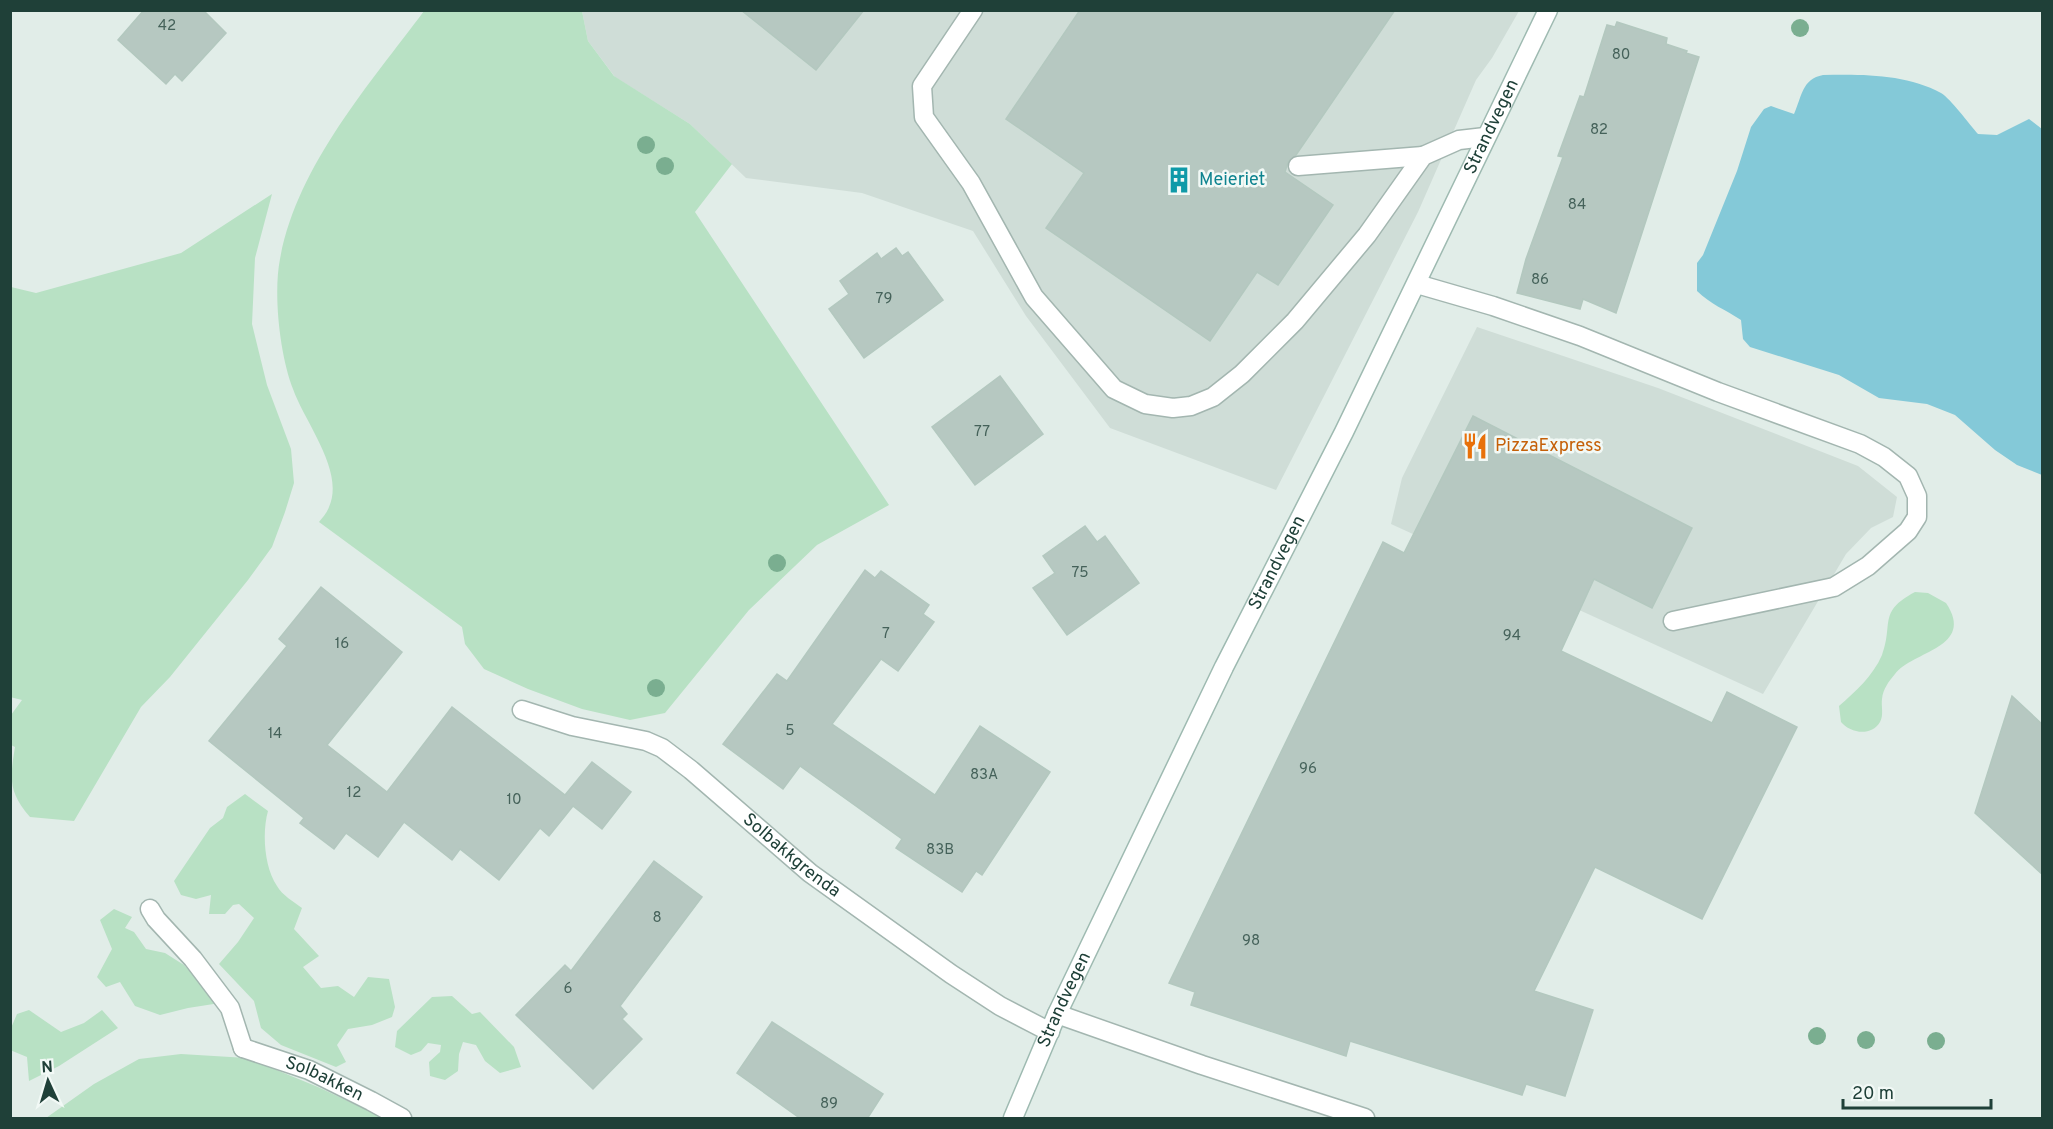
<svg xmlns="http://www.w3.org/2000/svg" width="2053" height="1129" font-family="Overpass,sans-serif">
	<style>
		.built { fill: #cfddd7 }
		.green { fill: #b8e1c4 }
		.water { fill: #84c9d8 }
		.building { fill: #b6c8c1; stroke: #b3c8bf; stroke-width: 1.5 }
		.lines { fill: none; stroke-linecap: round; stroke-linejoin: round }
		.lane-casing { stroke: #a3b6b0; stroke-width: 21 }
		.street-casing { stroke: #a3b6b0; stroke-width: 21 }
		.secondary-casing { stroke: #9ebab1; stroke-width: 21 }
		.lane { stroke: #fff; stroke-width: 18 }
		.street { stroke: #fff; stroke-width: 18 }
		.secondary { stroke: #fff; stroke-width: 18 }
		.tree { fill: #7aae90 }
		.labels { text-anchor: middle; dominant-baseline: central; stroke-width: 5; stroke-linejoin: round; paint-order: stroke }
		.number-label { font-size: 15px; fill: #45625a }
		.street-label { font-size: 18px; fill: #1f4038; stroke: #f2f9f6 }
		.culture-label { font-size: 18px; fill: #0d838f; stroke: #f2f9f6; text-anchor: start }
		.food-label { font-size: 18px; fill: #c56008; stroke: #f2f9f6; text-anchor: start }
	</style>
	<rect width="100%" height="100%" fill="#e1ede8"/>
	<g class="built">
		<polygon points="582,11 1519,11 1492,58 1476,80 1418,212 1276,490 1110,428 1026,316 973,231 862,193 746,178 690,124 615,77 588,41"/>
		<polygon points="1477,327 1658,388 1858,466 1897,497 1893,517 1871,528 1846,554 1763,694 1391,524 1402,478"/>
	</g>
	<g class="green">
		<path d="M 424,11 L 582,11 L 588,41 L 614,76 L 690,124 L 732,164 L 695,212 L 889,505 L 817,545 L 749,610 L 665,713 L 630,720 L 582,709 L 528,689 L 484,669 L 465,644 L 462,627 L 319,522 C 322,518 327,513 329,507 C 345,471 305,423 293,389 C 280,356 273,294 280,259 C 297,166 369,85 424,11 Z"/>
		<path d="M 272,194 L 255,258 L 252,324 L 267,385 L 291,449 L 294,483 L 285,512 L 272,547 L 248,580 L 170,677 L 141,707 L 74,821 L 30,817 C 8,792 10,778 15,747 L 11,745 L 11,715 L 22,700 L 10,697 L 11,287 L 36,293 L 181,253 Z"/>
		<path d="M 1915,592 L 1928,593 L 1946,603 C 1976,648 1912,651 1895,674 C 1889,681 1883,689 1882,699 C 1881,706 1884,715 1880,722 C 1871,737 1850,733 1841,722 L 1839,706 C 1855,692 1873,676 1882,655 C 1894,624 1877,612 1915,592 Z"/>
		<path d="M 245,794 L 268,811 C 262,832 264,867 277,886 C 282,895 294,902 302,908 L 294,929 L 319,956 L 303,967 L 321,988 L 338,986 L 354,997 L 368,977 L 389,979 L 395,1007 L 392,1017 L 372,1025 L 348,1029 L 337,1045 L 346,1062 L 336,1067 L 281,1045 L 261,1028 L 254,1001 L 219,964 L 238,942 L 254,918 L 239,904 L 233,905 L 225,914 L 209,914 L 211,895 L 196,899 L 181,895 L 174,881 L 210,828 L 223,818 L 227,807 Z"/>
		<polygon points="114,909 132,917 125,928 134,932 146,949 165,953 184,965 220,1003 188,1008 160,1015 135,1006 120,982 106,987 97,977 112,949 100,920"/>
		<polygon points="452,996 472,1014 480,1012 514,1047 521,1067 500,1073 485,1061 476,1045 463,1042 459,1054 458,1071 445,1080 430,1076 429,1062 440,1052 441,1045 428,1043 421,1051 411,1055 395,1047 397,1031 432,997"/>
		<polygon points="29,1010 61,1032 84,1023 102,1010 118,1028 59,1066 29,1081 27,1057 10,1050 11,1028 17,1014"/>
		<polygon points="181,1054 247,1058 318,1087 384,1118 46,1118 94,1084 139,1059"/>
	</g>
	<path class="water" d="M 1823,75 C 1861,74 1907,74 1941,93 C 1951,99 1969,124 1978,134 L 1997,135 L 2029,119 L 2042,129 L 2042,475 L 2017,465 L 1995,450 L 1955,415 L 1927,404 L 1879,398 L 1839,375 L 1750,347 L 1743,339 L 1741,320 C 1726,310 1710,304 1697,291 L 1697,263 L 1703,255 L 1737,171 L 1751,127 L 1764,109 L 1771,106 L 1794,114 C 1802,96 1802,79 1823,75 Z"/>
	<g class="building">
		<polygon points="144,10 203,10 226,33 182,81 175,74 166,84 118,40"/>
		<polygon points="741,10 864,10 816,70"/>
		<polygon points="1080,10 1395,10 1296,155 1288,162 1285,172 1333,205 1278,285 1257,272 1210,341 1046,228 1084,173 1006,119"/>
		<polygon points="1617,22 1667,38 1666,44 1687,51 1686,53 1699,57 1616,313 1583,299 1580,309 1517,293 1526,259 1563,157 1558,156 1580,96 1584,97 1607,25 1615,27"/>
		<polygon points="896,248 902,256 908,252 943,300 864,358 829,309 849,294 840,281 877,253 881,259"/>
		<polygon points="1000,376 1043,434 975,485 932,427"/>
		<polygon points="1473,416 1692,528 1652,608 1594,579 1561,651 1712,723 1727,692 1797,727 1702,919 1595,867 1534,991 1593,1010 1565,1096 1526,1084 1522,1095 1350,1041 1346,1056 1191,1005 1195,992 1169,983 1383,542 1404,553"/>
		<polygon points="1085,526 1097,542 1105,536 1139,583 1067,635 1033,588 1055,573 1043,556"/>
		<polygon points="865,570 875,578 881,571 929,605 923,614 934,622 898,671 881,659 832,724 935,795 980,726 1050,772 982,875 976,871 962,892 896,848 902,839 800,766 783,789 723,744 777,674 787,681"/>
		<polygon points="321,587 402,652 327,745 387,792 452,707 565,795 592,762 631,792 602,829 573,806 549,836 540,828 499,880 460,849 452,860 404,822 378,857 346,833 334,849 300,823 304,818 209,741 287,646 279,639"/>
		<polygon points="2012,696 2043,725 2043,875 1975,813"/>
		<polygon points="654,861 702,897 620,1006 627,1014 622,1019 642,1039 593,1089 516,1015 565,965 571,971"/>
		<polygon points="772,1022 883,1094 867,1119 801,1119 737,1073"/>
	</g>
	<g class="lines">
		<g class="lane-casing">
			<g id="lane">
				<polyline points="973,10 922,86 924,117 971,183 1034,297 1114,389 1145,404 1173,408 1191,406 1213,397 1242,374 1295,321 1367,235 1423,156 1459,140 1485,137"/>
				<polyline points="1298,166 1423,156"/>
				<polyline points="1417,284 1493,306 1580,336 1718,392 1860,444 1884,457 1908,476 1917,496 1917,517 1908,531 1868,566 1834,587 1673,621"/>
				<polyline points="150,909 156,919 193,959 230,1008 243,1048"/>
				<polyline points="1057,1014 1202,1065 1365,1118"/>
			</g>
		</g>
		<g class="street-casing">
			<g id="street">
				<path id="s1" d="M 522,710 L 572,726 L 646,741 L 662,748 L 691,770 L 810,873 L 951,974 L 1000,1006 L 1050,1032"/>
				<path id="s2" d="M 243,1048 L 309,1070 L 371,1101 L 402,1118"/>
			</g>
		</g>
		<g class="secondary-casing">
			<g id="secondary">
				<path id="s3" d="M 1013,1118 L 1057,1014 L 1224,667 L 1344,432 L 1548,10"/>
			</g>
		</g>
		<use href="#lane" class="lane"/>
		<use href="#street" class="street"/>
		<use href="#secondary" class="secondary"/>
	</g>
	<g class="tree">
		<circle cx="1800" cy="28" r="9"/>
		<circle cx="646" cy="145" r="9"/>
		<circle cx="665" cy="166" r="9"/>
		<circle cx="777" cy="563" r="9"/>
		<circle cx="656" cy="688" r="9"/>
		<circle cx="1817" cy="1036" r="9"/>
		<circle cx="1866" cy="1040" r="9"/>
		<circle cx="1936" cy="1041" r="9"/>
	</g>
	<defs>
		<g id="building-bare" transform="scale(2.07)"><path d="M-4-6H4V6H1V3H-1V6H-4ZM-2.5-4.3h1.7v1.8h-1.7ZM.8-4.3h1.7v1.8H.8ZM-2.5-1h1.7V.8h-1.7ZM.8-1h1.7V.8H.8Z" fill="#0f9aa8" stroke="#f2f9f6" stroke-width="2.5" paint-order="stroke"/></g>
		<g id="restaurant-bare" transform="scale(2.07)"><path d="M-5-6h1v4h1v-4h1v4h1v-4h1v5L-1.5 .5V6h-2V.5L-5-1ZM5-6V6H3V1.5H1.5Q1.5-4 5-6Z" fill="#e8710a" stroke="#f2f9f6" stroke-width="2.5" paint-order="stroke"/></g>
	</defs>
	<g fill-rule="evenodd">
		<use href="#building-bare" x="1179" y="180"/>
		<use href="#restaurant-bare" x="1475" y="446"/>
	</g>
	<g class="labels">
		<g class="number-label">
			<text x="167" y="26">42</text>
			<text x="1621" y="55">80</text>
			<text x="1599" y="130">82</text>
			<text x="1577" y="205">84</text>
			<text x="1540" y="280">86</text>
			<text x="884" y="299">79</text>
			<text x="982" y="432">77</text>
			<text x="1080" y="573">75</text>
			<text x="886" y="634">7</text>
			<text x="1512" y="636">94</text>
			<text x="342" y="644">16</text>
			<text x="790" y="731">5</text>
			<text x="275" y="734">14</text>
			<text x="1308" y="769">96</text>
			<text x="984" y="775">83A</text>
			<text x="354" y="793">12</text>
			<text x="514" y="800">10</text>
			<text x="940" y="850">83B</text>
			<text x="657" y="918">8</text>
			<text x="1251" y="941">98</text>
			<text x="568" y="989">6</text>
			<text x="829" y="1104">89</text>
		</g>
		<g class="street-label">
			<text stroke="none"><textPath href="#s3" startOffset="1101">Strandvegen</textPath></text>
			<text stroke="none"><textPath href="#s3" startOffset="615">Strandvegen</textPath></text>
			<text stroke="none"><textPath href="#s1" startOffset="314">Solbakkgrenda</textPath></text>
			<text stroke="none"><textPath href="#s3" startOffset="129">Strandvegen</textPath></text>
			<text stroke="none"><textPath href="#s2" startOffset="87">Solbakken</textPath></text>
		</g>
		<g class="culture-label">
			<text x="1199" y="180">Meieriet</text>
		</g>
		<g class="food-label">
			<text x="1495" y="446">PizzaExpress</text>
		</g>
	</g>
	<rect width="2053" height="1129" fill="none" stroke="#1f4038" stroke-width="24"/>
	<g transform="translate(48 1081) rotate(356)" stroke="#f2f9f6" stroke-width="4.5" paint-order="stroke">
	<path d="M0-4.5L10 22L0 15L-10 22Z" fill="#1f4038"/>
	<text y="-9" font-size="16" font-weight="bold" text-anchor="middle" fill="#1f4038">N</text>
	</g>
	<path d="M1843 1099v9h148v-9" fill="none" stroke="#1f4038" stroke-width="3"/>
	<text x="1852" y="1099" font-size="18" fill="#1f4038" stroke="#f2f9f6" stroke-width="4.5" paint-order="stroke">20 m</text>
</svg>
